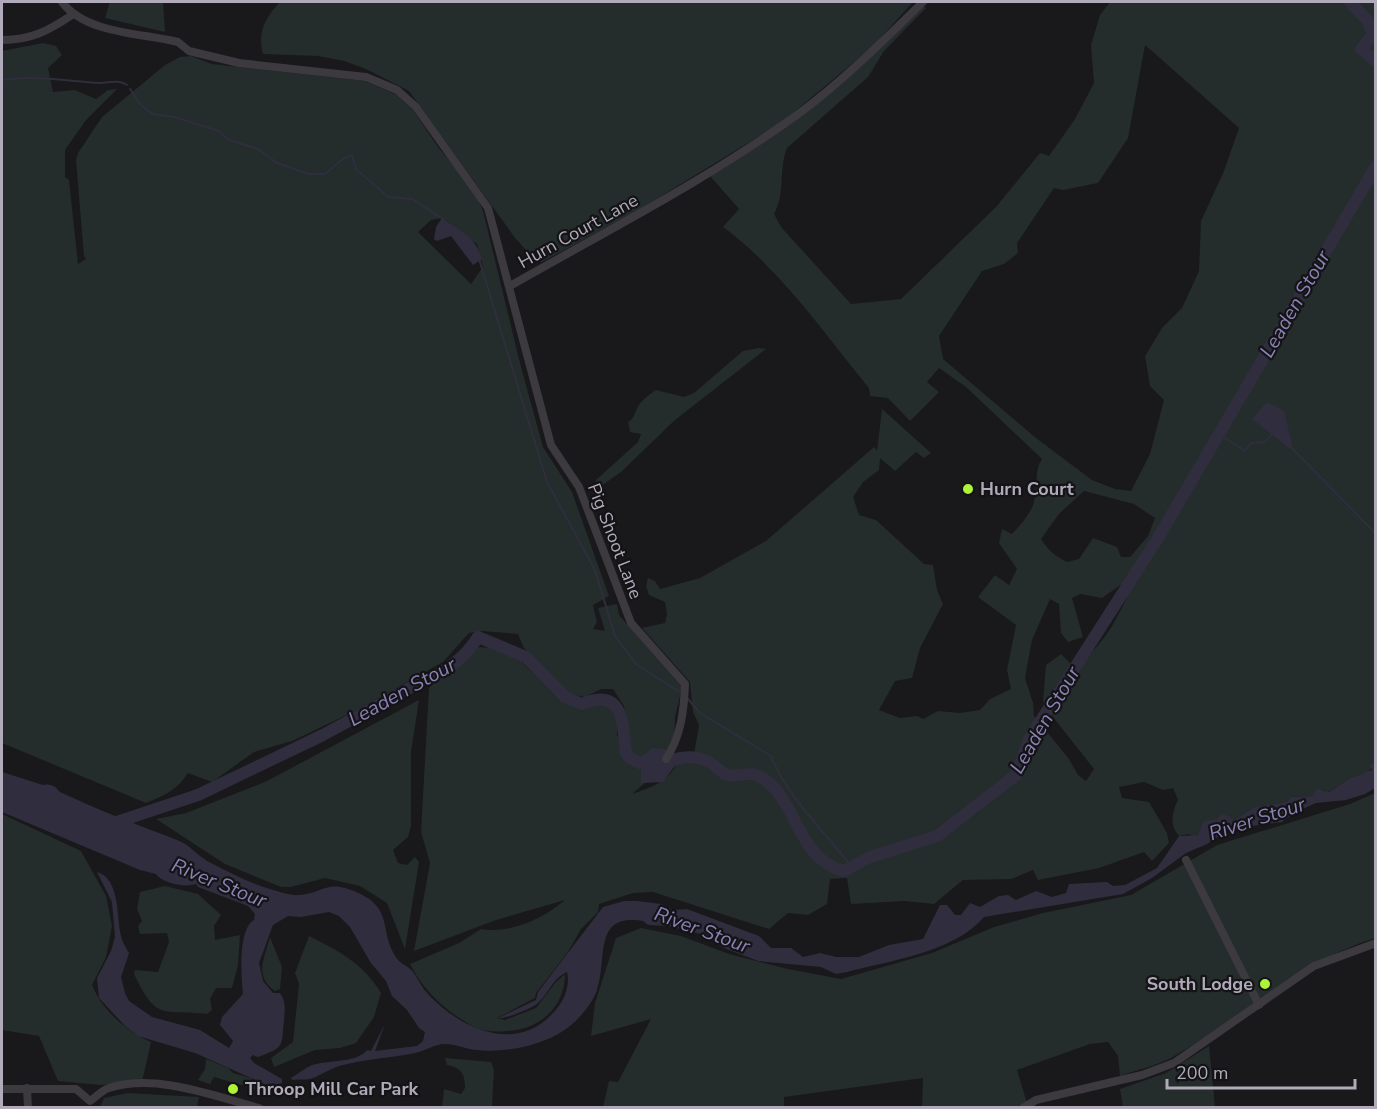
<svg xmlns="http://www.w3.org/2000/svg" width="1377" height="1109" font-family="'Nunito Sans',sans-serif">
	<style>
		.green { fill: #242d2b; fill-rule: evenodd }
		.water { fill: #302e3e }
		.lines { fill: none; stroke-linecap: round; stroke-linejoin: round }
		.stream { stroke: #302e3e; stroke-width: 2 }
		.river { stroke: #302e3e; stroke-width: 12 }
		.minor { stroke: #3c393f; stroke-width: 8 }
		.poi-dot { fill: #adf337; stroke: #141315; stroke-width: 2 }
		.labels { text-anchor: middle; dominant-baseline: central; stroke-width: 4.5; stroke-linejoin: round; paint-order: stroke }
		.street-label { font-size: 18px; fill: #b0aaba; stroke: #141315 }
		.poi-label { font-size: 18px; font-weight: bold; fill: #b0aaba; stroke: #141315; text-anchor: start }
		.water-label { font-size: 20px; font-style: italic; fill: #8a81b5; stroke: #141315 }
	</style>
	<rect width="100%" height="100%" fill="#19181a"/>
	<g class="green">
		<polygon points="110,2 163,2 165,32 105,18"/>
		<path d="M 280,2 L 913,2 L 873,46 L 781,123 L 635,212 L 542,262 L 536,261 L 515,238 L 409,91 L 366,69 L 344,61 L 318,56 L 263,54 C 257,32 265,18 280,2 Z"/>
		<path d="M 1110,2 L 1375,2 L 1376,762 L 1367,774 L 1360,774 L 1328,792 L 1323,790 L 1312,796 L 1291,797 L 1286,802 L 1254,807 L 1234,820 L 1203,821 L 1198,835 L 1193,836 L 1189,834 L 1179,836 C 1169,825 1172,812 1178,800 L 1173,788 L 1163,790 L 1144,782 L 1119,787 L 1122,798 L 1149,802 L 1167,833 L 1169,843 L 1152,861 L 1144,852 L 1099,868 L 1038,880 L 1033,870 L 1011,879 L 963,880 L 934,904 L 905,901 L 851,904 L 847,878 L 830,879 L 827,904 L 808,915 L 788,913 L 769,929 L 653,892 L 633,893 L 599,904 L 598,912 L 581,929 L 568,952 L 536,993 L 535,998 L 497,1018 L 505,1020 L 536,1008 L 555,983 L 565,974 C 565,1008 539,1030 506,1031 C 496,1032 484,1032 474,1027 C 448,1013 423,991 410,964 L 459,943 L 481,929 C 509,934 543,919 565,900 L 496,920 L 414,951 L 430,863 L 421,832 L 429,688 L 433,682 L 478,647 L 494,648 L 519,659 L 555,695 L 582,707 L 597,702 L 610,704 L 617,715 L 617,736 L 628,742 L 624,706 L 613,689 L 601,689 L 585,697 L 565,693 L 524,648 L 518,634 L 482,631 L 469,633 L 443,662 L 353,712 L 292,741 L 254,752 L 212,782 L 188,773 C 178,789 164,796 146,803 L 2,743 L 2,51 L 43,43 L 56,46 L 62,55 L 48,68 L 53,92 L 75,90 L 96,99 L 108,90 L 117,89 L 86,120 L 65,150 L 65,177 L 69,180 L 78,264 L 86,259 L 84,256 L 76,160 L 78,153 L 102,117 L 165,65 L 180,57 L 191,56 L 212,64 L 364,81 L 395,94 L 413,110 L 438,147 L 474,190 L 483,211 L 521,367 L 543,447 L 572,492 L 609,596 L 593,605 L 597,622 L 593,629 L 605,631 L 598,608 L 617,604 L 619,615 L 682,687 L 675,717 L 674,747 L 646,782 L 632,794 C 651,788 675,779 678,757 L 694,754 L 699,725 L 693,712 L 690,682 L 642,628 L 665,623 L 667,614 L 665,602 L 649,595 L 646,586 L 648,578 L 655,581 L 660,589 L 700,578 L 766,541 L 874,447 L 877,451 L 882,409 L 931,453 L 924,458 L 916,452 L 895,471 L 880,458 L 879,470 L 863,482 L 853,497 L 859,515 L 876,520 L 924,564 L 933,565 L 937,590 L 943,604 L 920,648 L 912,678 L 895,681 L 879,710 L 900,718 L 917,716 L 923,719 L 938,711 L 960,713 L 980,710 L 990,699 L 1011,689 L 1007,670 L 1016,625 L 978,597 L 995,575 L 1009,585 L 1017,569 L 999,543 L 1002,529 L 1012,534 C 1021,524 1033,512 1035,497 C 1038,484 1034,471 1042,459 L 966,387 L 939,368 L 927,382 L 939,392 L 910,421 L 888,398 L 870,396 L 869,388 C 824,333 781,270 723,227 L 739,209 L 710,176 L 833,90 L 862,66 L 923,6 L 926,8 L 884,51 L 868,77 L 787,148 C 778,170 786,193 774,214 L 781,227 L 851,304 L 901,299 L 996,207 L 1040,153 L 1049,156 L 1075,119 L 1094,83 L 1091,45 L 1100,15 ZM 1145,45 L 1239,128 L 1224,171 L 1201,221 L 1199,271 L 1182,308 L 1162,328 L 1145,356 L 1150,386 L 1164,400 L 1150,454 L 1131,491 L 1115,489 L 1092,480 L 1036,438 L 943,359 L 939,336 L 982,271 L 1004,264 L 1018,253 L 1017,243 L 1054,188 L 1063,190 L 1098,183 L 1128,138 ZM 442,218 L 477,244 L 483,267 L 471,284 L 418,232 L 431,220 ZM 1084,491 L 1134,504 L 1155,518 L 1148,536 L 1130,557 L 1121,557 L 1117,547 L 1093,538 L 1079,559 L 1067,562 C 1055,556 1049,551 1041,539 L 1059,514 ZM 1122,584 L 1132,587 C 1116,620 1105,645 1074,667 L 1061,654 L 1046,665 L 1043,701 L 1049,712 L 1094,769 L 1086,781 L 1078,775 L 1069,759 L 1034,716 L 1033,703 L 1025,678 L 1032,640 L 1050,599 L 1059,604 L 1061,633 L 1068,642 L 1083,637 L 1072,598 L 1080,594 L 1102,598 Z"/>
		<path d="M 759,348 L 766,349 L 675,420 L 621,472 L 597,489 L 596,480 L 638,442 L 641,434 L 630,432 L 628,422 C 636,417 634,412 639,405 C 643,399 650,394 656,390 L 684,397 L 694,393 L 743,351 Z"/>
		<polygon points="419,700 411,752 411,826 408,837 393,850 398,863 407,865 415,857 419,862 405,949 387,903 360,886 325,878 291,887 281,887 225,864 156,819 186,813 265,782"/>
		<path d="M 1375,793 L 1375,938 C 1296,963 1242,1018 1171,1058 C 1156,1066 1136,1070 1120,1076 L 1118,1056 L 1108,1042 L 1090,1044 L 1017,1070 L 1027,1103 L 1019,1107 L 922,1107 L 923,1078 L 784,1097 L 784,1107 L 603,1107 L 609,1081 L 618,1082 L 651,1019 L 591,1036 L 595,1003 L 616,938 L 641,928 L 681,936 L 729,954 L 788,969 L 841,979 L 932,953 L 994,927 L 1043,913 L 1131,895 L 1217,845 L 1350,804 Z"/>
		<path d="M 2,814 L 81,851 L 106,896 L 112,926 L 106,957 L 92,985 C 102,1010 127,1032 151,1042 L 142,1082 L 100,1085 L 58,1081 L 39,1036 L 2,1030 Z"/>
		<path d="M 165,886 L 198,894 L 221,915 L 214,926 L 215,940 L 240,935 L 238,965 L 232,988 L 216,988 L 210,999 L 212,1010 L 207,1014 C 161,1009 157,1022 134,974 L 135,970 L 158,972 L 169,942 L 167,933 L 140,934 L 138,926 L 142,921 L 137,909 L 140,892 Z"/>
		<path d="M 309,936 C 339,951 363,963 381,993 L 374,1017 L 356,1043 L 340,1048 L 315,1050 L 274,1067 L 271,1058 L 293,1042 L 299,984 L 295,973 Z"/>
		<path d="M 270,937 L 282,967 L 280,989 L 275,991 C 253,976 265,957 270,937 Z"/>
		<polygon points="1209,1046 1215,1107 1123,1107 1120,1089 1166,1073"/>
		<path d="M 445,1058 L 491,1062 L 494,1070 L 492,1107 L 442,1107 L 444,1089 L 461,1094 L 465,1088 C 465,1073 461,1068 447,1065 Z"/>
		<polygon points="206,1059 228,1068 233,1073 251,1078 256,1084 255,1089 214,1077 210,1084 198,1080 205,1069"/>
		<polygon points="128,1093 199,1097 197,1107 100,1107 104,1098"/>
	</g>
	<g class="water">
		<path d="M 442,218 C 462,233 474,234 482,259 L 473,265 L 451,236 L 437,241 L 434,239 L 436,227 Z"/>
		<polygon points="1267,402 1284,411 1292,444 1289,448 1252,419"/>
		<polygon points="652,748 663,749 678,757 677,763 663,782 641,783 641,757"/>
		<path d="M 1374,762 L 1375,788 L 1365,794 L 1346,800 L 1316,803 L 1294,813 L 1282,822 L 1230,829 L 1207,844 L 1186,853 L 1152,878 L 1123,894 L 984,917 C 953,953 891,960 847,972 L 836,974 L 821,967 L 758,961 L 724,948 L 701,934 L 668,926 L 648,925 L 643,921 C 592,913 608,958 597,990 C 592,1005 576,1023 563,1031 C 540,1046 504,1053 477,1050 C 466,1049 456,1044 445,1044 C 434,1044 426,1051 415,1053 C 390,1058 364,1059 339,1066 C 329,1069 320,1076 310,1079 C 304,1080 298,1079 292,1080 L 291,1078 C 298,1074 305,1068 312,1065 C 328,1060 357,1063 367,1050 L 371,1051 L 385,1024 L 375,1051 L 417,1046 L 423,1041 L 425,1032 L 419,1028 L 407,1010 L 392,996 L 386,981 L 371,963 L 350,927 L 339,916 L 329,912 L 301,917 L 288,916 L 273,925 L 259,963 L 263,981 L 273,993 L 280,993 C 286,1002 285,1009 284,1020 C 281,1046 286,1047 258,1057 L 253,1055 L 250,1058 L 254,1063 L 282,1079 L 282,1083 L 271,1087 L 195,1053 L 138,1036 L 125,1026 L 99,998 L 97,978 L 111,951 L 115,937 L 112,902 L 97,872 C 119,878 117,914 120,931 C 121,940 125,946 129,953 L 121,977 L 125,993 L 129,1001 L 152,1017 L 200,1030 L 229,1048 L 233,1041 L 220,1025 L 222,1017 L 243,994 C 241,975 238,929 254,920 L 255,914 L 248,906 L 198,887 L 196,884 C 185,888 162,883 156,874 L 140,870 L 2,812 L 2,772 L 43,785 C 51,783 55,786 60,792 C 98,810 138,825 177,840 C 191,845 198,857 211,863 C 230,873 252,884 273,890 C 281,892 291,896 299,895 C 325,893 326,879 356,892 C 396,909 377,931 398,960 C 402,964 405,965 409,968 C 416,973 421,987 427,993 C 457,1026 512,1054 550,1016 C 562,1005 571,988 567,972 C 553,978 549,993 538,1003 C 533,1008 506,1019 498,1018 L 536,1000 L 538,992 L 603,907 L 624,901 L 637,901 L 661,904 L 673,910 L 687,909 L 759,936 L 771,948 L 791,948 L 803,957 L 820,953 L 836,957 L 859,957 L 889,945 L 923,939 L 940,905 L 947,905 L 955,915 L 961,915 L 970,903 L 980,907 L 999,896 L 1008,895 L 1016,900 L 1036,891 L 1052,897 L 1066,893 L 1069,884 L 1107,882 L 1113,886 L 1125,885 L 1157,868 L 1179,836 L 1198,835 L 1203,821 L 1217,819 L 1222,813 L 1234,820 L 1254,807 L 1286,802 L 1291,797 L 1312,796 L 1317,789 L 1329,792 L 1351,778 L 1372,770 L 1370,765 Z"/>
	</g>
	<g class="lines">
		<g class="stream">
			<path d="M 2,80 C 36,75 66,81 100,83 C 109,83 119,79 127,85"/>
			<polyline points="130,89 141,105 153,114 174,117 219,131 229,140 258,149 277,163 309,174 325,174 344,158 352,155 356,169 388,197 412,199 443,219"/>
			<polyline points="479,259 547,482 595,570 615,636 636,664 678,691"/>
			<polyline points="1219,434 1245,451 1251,443 1265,442 1273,433"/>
			<polyline points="1290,446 1376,534"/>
			<path d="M 688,699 L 700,713 L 771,756 C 785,794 827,835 852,867"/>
		</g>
		<g class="river">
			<polyline points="1350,2 1368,21 1373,35 1361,49 1376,61"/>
			<path d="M 111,824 L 198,795 L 323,735 L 426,679 C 447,671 466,656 478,637 L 526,657 L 565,697 L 582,704 C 624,687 622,722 626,753 L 630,758 L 651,768 C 670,760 689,752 709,762 C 715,765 721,773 728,775 C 737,777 748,772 756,775 C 797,791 794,859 844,871 L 870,857 L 937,836 L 1016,775 L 1029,739 L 1158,538 L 1376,166"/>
		</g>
		<g class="minor">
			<path d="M 62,2 C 86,34 142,33 178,42 L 189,51 L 239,63 L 366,77 L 397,90 L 416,107 L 488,208 L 551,445 L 579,487 L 631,623 L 685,684 C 684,711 681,736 666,759"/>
			<path d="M 2,40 C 31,40 48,31 72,15"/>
			<path d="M 510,286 C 608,230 709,179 801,112 C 845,79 884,40 923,2"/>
			<polyline points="1186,860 1259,1005"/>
			<polyline points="27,1088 28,1108"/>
			<path d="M 2,1089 L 76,1089 L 90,1101 C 96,1097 102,1090 109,1088 C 156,1073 214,1096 259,1108"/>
			<polyline points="1023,1108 1036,1100 1142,1075 1174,1063 1314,966 1376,943"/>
		</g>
	</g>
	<g class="poi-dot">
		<circle cx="968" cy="489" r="6"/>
		<circle cx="1265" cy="984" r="6"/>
		<circle cx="233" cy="1089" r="6"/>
	</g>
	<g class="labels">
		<g class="street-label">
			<text transform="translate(578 231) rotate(-29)">Hurn Court Lane</text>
			<text transform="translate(615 541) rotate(69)">Pig Shoot Lane</text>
		</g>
		<g class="poi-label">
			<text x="980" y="489">Hurn Court</text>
			<text x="1253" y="984" text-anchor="end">South Lodge</text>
			<text x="245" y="1089">Throop Mill Car Park</text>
		</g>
		<g class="water-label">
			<text transform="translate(1295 304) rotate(-60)">Leaden Stour</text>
			<text transform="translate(402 692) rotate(-29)">Leaden Stour</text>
			<text transform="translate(1045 720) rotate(-60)">Leaden Stour</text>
			<text transform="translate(1257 819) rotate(-18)">River Stour</text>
			<text transform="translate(219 883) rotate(22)">River Stour</text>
			<text transform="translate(702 930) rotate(20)">River Stour</text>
		</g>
	</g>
	<rect width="1377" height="1109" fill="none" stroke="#b0aaba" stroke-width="6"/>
	<path d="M1167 1079v9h188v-9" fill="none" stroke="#b0aaba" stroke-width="3"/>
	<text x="1176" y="1079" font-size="18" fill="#b0aaba" stroke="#141315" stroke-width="4.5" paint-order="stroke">200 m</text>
</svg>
